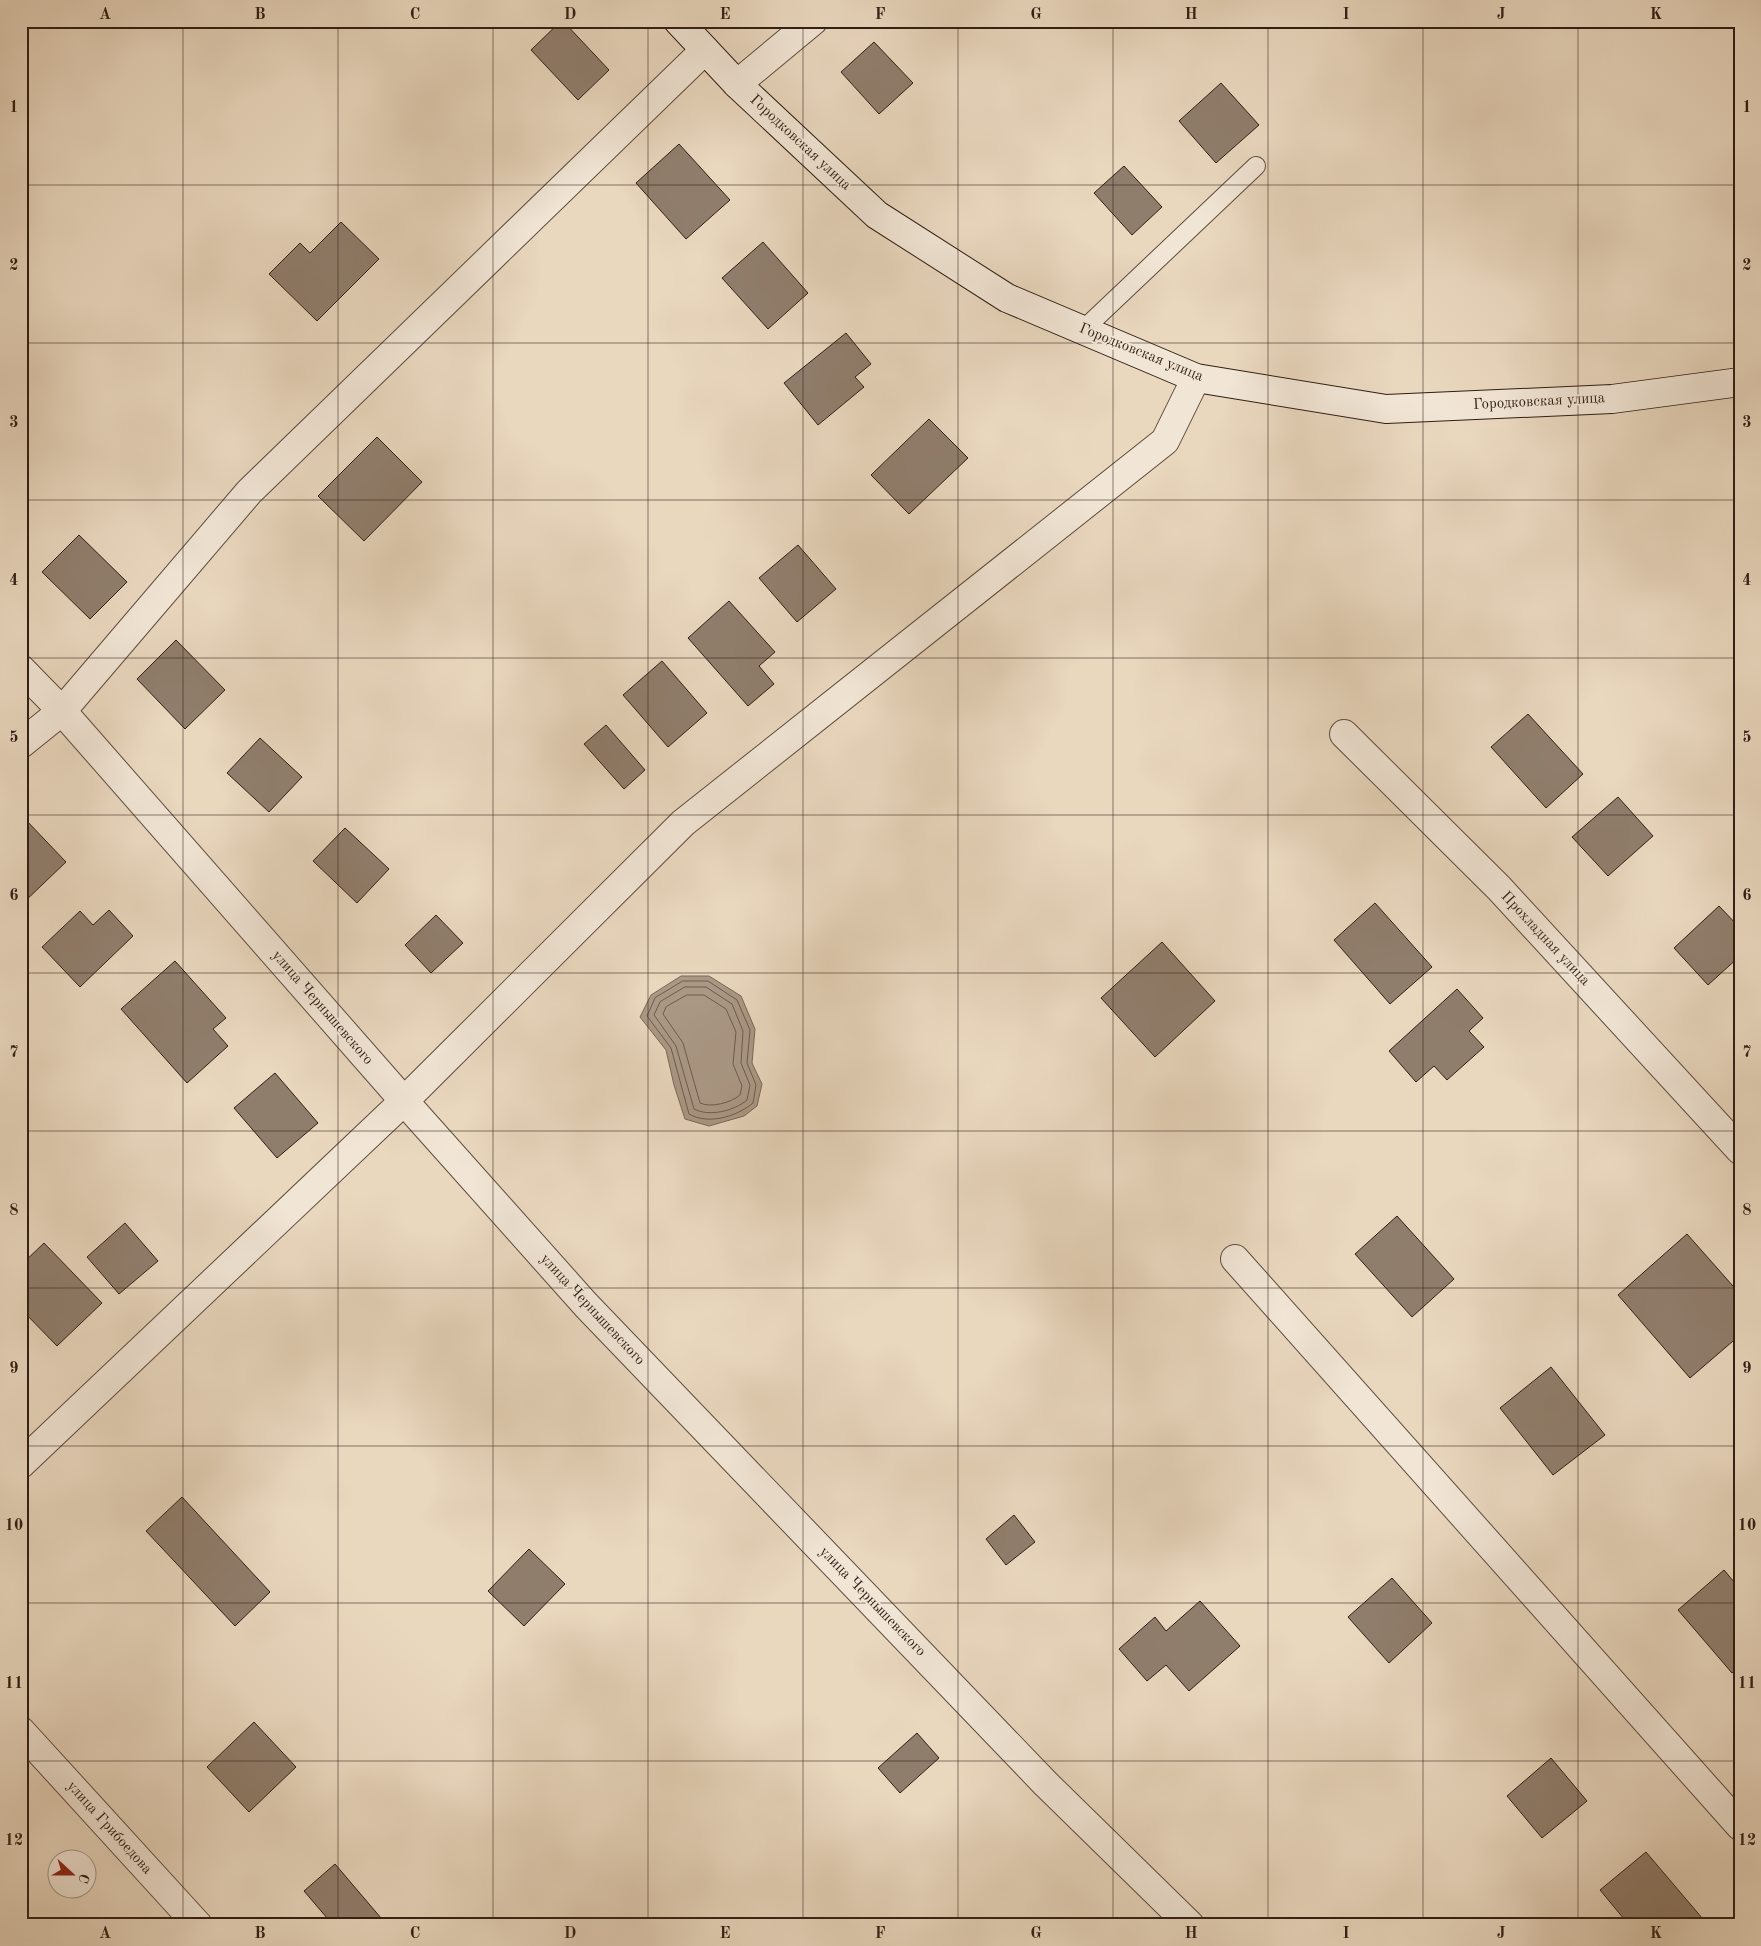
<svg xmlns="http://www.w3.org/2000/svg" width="1761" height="1946" font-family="'Old Standard TT',serif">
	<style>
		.water { fill: #aa9885; stroke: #796758 }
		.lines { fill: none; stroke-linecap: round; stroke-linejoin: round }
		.shore { stroke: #6d5b4d; stroke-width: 1 }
		.building { fill: #907e6d; stroke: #301e15 }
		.lane-casing { stroke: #5e4c3f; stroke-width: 20 }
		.street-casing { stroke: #5e4c3f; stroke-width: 30 }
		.secondary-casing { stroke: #301e15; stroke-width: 30 }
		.lane { stroke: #f1e5d5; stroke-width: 18 }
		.street { stroke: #f1e5d5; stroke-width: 28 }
		.secondary { stroke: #f1e5d5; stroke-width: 28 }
		.grid { fill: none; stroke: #301e15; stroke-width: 1; stroke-opacity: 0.55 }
		.labels { text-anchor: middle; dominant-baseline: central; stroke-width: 4; stroke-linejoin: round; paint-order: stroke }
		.street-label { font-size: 15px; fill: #301e15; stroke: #f1e5d5 }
		.neatline { fill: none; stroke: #301e15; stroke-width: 2 }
		.grid-label { font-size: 16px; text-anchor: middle; font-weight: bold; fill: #301e15 }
	</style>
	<rect width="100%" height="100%" fill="#e9d7be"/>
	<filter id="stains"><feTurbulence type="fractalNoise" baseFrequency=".004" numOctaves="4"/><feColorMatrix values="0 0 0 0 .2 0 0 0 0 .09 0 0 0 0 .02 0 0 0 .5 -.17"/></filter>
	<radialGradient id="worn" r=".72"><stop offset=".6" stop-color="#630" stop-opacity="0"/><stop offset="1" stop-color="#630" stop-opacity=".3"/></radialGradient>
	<polygon class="water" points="681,976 709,976 741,996 755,1029 752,1063 762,1084 757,1106 744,1116 709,1126 685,1119 674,1085 666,1050 640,1017 651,995"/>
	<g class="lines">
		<g class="shore">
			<path d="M 683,981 L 708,981 L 737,1000 L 750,1030 L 747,1063 L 756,1085 L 753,1103 C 736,1117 708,1125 689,1114 L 671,1048 L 647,1016 L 655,998 Z"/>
			<path d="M 685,987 L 706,987 L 732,1004 L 743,1031 L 741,1063 L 750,1085 L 747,1100 C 734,1111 709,1117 694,1109 L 676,1046 L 654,1015 L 660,1002 Z"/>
			<path d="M 687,995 L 704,995 L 726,1009 L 736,1032 L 733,1064 L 742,1086 L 740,1095 C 731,1103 710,1108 700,1103 L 683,1043 L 663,1014 L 666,1007 Z"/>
		</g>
	</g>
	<g class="building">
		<polygon points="561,21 563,21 609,70 578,100 531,50"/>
		<polygon points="874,42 913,83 879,114 841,72"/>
		<polygon points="1221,83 1259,125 1216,163 1179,121"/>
		<polygon points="679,144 730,200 686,239 636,183"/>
		<polygon points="1124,166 1162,207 1132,235 1094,193"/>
		<polygon points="341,222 379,259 317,321 269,274 300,243 310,253"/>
		<polygon points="763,242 808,293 768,329 722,278"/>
		<polygon points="846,333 871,364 855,377 864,387 818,425 784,383"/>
		<polygon points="929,419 968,458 909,514 871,475"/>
		<polygon points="377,437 422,482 364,541 318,496"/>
		<polygon points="79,535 127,582 90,619 42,572"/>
		<polygon points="798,545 836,589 797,622 759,578"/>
		<polygon points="729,601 775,652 759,666 774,684 748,706 688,638"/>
		<polygon points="176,640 225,690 185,729 137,679"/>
		<polygon points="662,661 707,713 668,747 623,695"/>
		<polygon points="1528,714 1583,774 1546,808 1491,747"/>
		<polygon points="606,725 645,770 624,789 584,744"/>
		<polygon points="260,738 302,777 269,812 227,773"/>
		<polygon points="1618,797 1653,836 1608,876 1572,837"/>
		<polygon points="25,819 66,862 21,905 21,822"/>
		<polygon points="345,828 389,869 357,903 313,861"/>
		<polygon points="1375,903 1432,967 1390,1004 1334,940"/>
		<polygon points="1719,906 1740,928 1740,956 1708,985 1674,948"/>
		<polygon points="109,910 133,936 80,987 42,947 80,911 93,925"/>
		<polygon points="436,915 463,943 431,973 405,945"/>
		<polygon points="1162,942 1215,1001 1155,1057 1101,998"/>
		<polygon points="175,961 226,1018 213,1029 228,1046 187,1083 121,1009"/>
		<polygon points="1457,989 1483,1018 1469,1031 1484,1047 1447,1080 1434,1066 1416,1082 1389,1051"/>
		<polygon points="275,1073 318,1123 277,1158 234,1108"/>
		<polygon points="1397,1216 1454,1279 1412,1317 1355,1254"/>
		<polygon points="125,1223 158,1261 119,1294 87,1257"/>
		<polygon points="1687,1234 1740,1294 1740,1335 1690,1378 1618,1295"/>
		<polygon points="44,1243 102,1303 57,1346 21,1309 21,1265"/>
		<polygon points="1551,1367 1605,1435 1553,1475 1500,1408"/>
		<polygon points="182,1497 270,1592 235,1626 146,1531"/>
		<polygon points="1014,1515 1035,1542 1006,1565 986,1539"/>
		<polygon points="529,1549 565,1584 524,1626 488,1591"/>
		<polygon points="1724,1570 1740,1589 1740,1667 1732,1673 1678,1610"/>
		<polygon points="1392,1578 1432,1623 1389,1663 1348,1617"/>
		<polygon points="1200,1601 1240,1646 1189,1691 1166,1665 1147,1681 1119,1649 1155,1617 1166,1631"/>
		<polygon points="254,1722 296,1767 249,1812 207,1767"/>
		<polygon points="917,1733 939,1758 900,1793 878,1768"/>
		<polygon points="1551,1758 1587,1801 1542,1838 1507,1796"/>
		<polygon points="1646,1852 1708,1925 1629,1925 1600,1890"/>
		<polygon points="335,1864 387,1925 333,1925 304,1891"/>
	</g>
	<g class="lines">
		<g class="lane-casing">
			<polyline id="lane" points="1083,330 1256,166"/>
		</g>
		<g class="street-casing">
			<g id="street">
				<polyline points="737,84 813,21"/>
				<polyline points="21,669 62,711 404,1101 586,1305 1045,1783 1190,1925"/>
				<polyline points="1344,734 1499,888 1740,1150"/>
				<polyline points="21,744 62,711 249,492 705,50"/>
				<polyline points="1235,1259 1740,1826"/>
				<polyline points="21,1464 404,1101 683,823 1165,441 1196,378"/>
				<polyline points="21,1731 198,1925"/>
			</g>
		</g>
		<g class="secondary-casing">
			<polyline id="secondary" points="678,21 737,84 877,215 1007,298 1196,378 1386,409 1612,399 1740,382"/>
		</g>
		<use href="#lane" class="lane"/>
		<use href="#street" class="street"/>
		<use href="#secondary" class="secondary"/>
	</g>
	<path class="grid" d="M 183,21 L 183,1925M 338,21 L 338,1925M 493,21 L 493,1925M 648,21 L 648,1925M 803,21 L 803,1925M 958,21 L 958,1925M 1113,21 L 1113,1925M 1268,21 L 1268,1925M 1423,21 L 1423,1925M 1578,21 L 1578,1925M 21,185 L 1740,185M 21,343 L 1740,343M 21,500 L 1740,500M 21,658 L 1740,658M 21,815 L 1740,815M 21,973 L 1740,973M 21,1131 L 1740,1131M 21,1288 L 1740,1288M 21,1446 L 1740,1446M 21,1603 L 1740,1603M 21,1761 L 1740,1761"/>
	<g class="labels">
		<g class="street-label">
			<text transform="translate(800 143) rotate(43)">Городковская улица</text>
			<text transform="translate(1141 353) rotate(22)">Городковская улица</text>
			<text transform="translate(1539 402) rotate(-3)">Городковская улица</text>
			<text transform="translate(1545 939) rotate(47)">Прохладная улица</text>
			<text transform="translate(322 1008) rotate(49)">улица Чернышевского</text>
			<text transform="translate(592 1310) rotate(47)">улица Чернышевского</text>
			<text transform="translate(872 1602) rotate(46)">улица Чернышевского</text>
			<text transform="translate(109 1828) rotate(48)">улица Грибоедова</text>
		</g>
	</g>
	<rect width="1761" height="1946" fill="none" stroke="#e9d7be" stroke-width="55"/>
	<g transform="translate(72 1874) rotate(111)"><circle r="24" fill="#f1e5d5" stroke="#a49588"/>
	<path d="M0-4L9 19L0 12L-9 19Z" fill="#8f2418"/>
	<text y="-8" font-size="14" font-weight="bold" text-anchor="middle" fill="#301e15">С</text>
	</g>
	<rect x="28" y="28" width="1706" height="1890" class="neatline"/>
	<g class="grid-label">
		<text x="105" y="19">A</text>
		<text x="260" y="19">B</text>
		<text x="415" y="19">C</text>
		<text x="570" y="19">D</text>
		<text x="725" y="19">E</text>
		<text x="880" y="19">F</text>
		<text x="1036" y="19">G</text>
		<text x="1191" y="19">H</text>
		<text x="1346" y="19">I</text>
		<text x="1501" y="19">J</text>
		<text x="1656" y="19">K</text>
		<text x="14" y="112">1</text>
		<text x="1747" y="112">1</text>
		<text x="14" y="270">2</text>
		<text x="1747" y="270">2</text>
		<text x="14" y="427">3</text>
		<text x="1747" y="427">3</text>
		<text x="14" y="585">4</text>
		<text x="1747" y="585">4</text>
		<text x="14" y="742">5</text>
		<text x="1747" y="742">5</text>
		<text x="14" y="900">6</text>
		<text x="1747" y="900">6</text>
		<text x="14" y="1057">7</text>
		<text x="1747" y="1057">7</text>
		<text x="14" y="1215">8</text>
		<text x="1747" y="1215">8</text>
		<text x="14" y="1373">9</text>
		<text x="1747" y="1373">9</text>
		<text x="14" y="1530">10</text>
		<text x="1747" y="1530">10</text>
		<text x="14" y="1688">11</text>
		<text x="1747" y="1688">11</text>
		<text x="14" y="1845">12</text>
		<text x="1747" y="1845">12</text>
		<text x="105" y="1938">A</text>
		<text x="260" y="1938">B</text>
		<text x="415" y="1938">C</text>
		<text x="570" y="1938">D</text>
		<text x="725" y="1938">E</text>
		<text x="880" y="1938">F</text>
		<text x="1036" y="1938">G</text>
		<text x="1191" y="1938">H</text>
		<text x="1346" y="1938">I</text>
		<text x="1501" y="1938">J</text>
		<text x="1656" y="1938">K</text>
	</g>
	<rect width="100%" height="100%" filter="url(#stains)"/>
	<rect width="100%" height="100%" fill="url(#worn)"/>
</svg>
